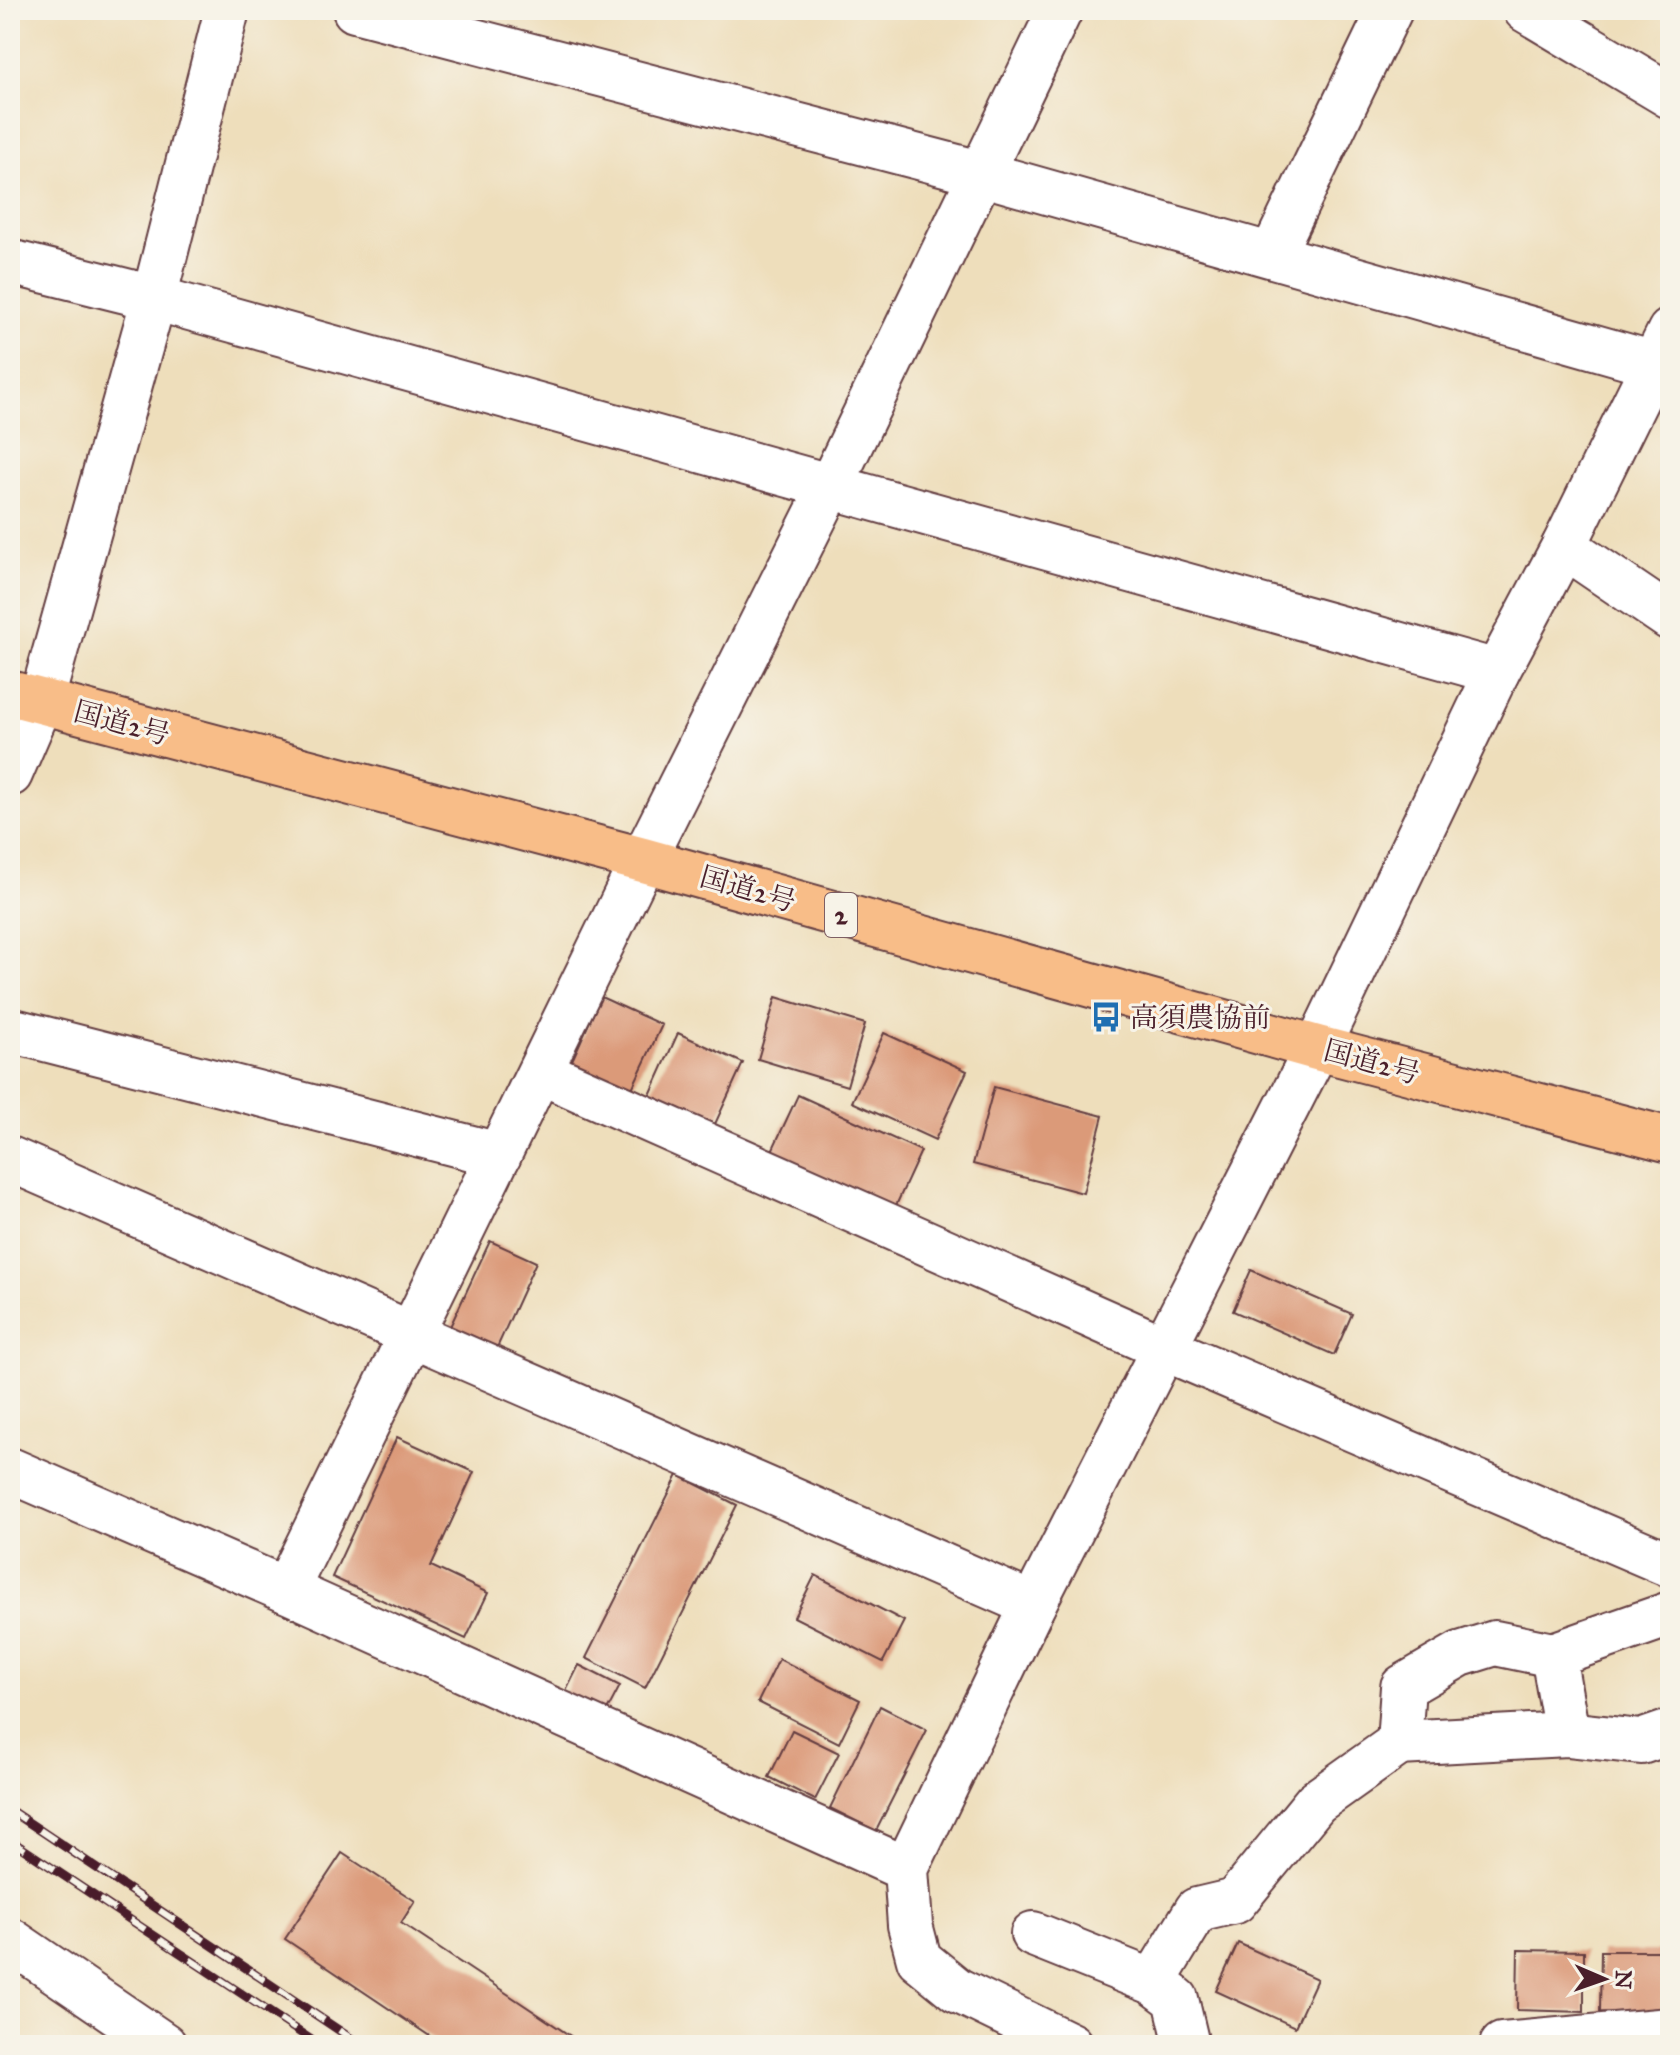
<svg xmlns="http://www.w3.org/2000/svg" width="1680" height="2055" font-family="'IM FELL Great Primer','Noto Serif JP',serif">
	<style>
		.building { fill: #db9a79 }
		.lines { fill: none; stroke-linecap: round; stroke-linejoin: round }
		.minor-casing { stroke: #633c41; stroke-width: 48 }
		.highway-casing { stroke: #633c41; stroke-width: 48 }
		.minor { stroke: #fff; stroke-width: 44 }
		.highway { stroke: #f8bd88; stroke-width: 44 }
		.rail-casing { stroke: #4a1f2b; stroke-width: 9 }
		.rail { stroke: #f7f3e8; stroke-width: 6; stroke-dasharray: 18; stroke-linecap: butt }
		.labels { text-anchor: middle; dominant-baseline: central; stroke-width: 6; stroke-linejoin: round; paint-order: stroke }
		.shield { fill: #f7f3e8; stroke: #7e5f64; stroke-width: 2 }
		.shield-label { font-size: 26px; font-weight: bold; fill: #4a1f2b }
		.street-label { font-size: 28px; fill: #4a1f2b; stroke: #f7f3e8 }
		.poi-label { font-size: 28px; fill: #4a1f2b; stroke: #f7f3e8; text-anchor: start }
	</style>
	<rect width="100%" height="100%" fill="#f7f3e8"/>
	<filter id="ink" filterUnits="userSpaceOnUse"><feTurbulence type="fractalNoise" baseFrequency=".0125" numOctaves="2"/><feDisplacementMap in="SourceGraphic" scale="16" xChannelSelector="R" yChannelSelector="G"/><feConvolveMatrix kernelMatrix="1 2 1 2 8 2 1 2 1" color-interpolation-filters="sRGB"/></filter>
	<filter id="wash" filterUnits="userSpaceOnUse"><feTurbulence type="fractalNoise" baseFrequency=".006" numOctaves="4" result="noise"/><feDisplacementMap in="SourceGraphic" scale="32" xChannelSelector="R" yChannelSelector="G"/><feGaussianBlur stdDeviation="1.8" result="paint"/><feColorMatrix in="noise" values="0 0 0 0 0 0 0 0 0 0 0 0 0 0 0 0 0 1.4 0 .05"/><feComposite in="paint" operator="in"/></filter>
	<g filter="url(#wash)">
		<rect width="100%" height="100%" fill="#eedebb"/>
		<g id="blocks">
			<g class="building">
				<polygon points="601,997 662,1025 629,1095 569,1067"/>
				<polygon points="776,997 865,1024 847,1086 758,1059"/>
				<polygon points="678,1033 743,1063 710,1135 645,1106"/>
				<polygon points="884,1033 967,1071 935,1140 852,1102"/>
				<polygon points="994,1087 1103,1116 1083,1193 973,1164"/>
				<polygon points="798,1095 921,1151 894,1210 771,1153"/>
				<polygon points="490,1241 536,1262 495,1352 448,1331"/>
				<polygon points="1251,1270 1352,1314 1334,1355 1233,1311"/>
				<polygon points="397,1437 474,1472 431,1566 488,1593 466,1639 332,1577"/>
				<polygon points="678,1475 737,1505 645,1688 586,1658"/>
				<polygon points="815,1575 904,1621 883,1662 794,1617"/>
				<polygon points="779,1659 860,1700 839,1743 758,1702"/>
				<polygon points="579,1665 620,1686 600,1724 560,1703"/>
				<polygon points="880,1706 927,1730 876,1831 830,1808"/>
				<polygon points="792,1730 839,1753 815,1800 769,1777"/>
				<polygon points="342,1853 415,1901 401,1923 584,2045 443,2045 285,1939"/>
				<polygon points="1238,1943 1317,1979 1295,2027 1216,1991"/>
				<polygon points="1518,1950 1584,1951 1584,2012 1517,2010"/>
				<polygon points="1601,1951 1663,1951 1662,2013 1600,2012"/>
			</g>
		</g>
	</g>
	<g filter="url(#ink)">
		<use href="#blocks" fill-opacity="0" stroke="#633c41" stroke-width="2"/>
		<g class="lines">
			<g class="minor-casing">
				<g id="minor">
					<polyline points="355,10 980,173 1651,363 1669,387"/>
					<polyline points="1526,10 1670,96"/>
					<polyline points="1272,255 1390,10"/>
					<polyline points="10,262 154,298 1497,672"/>
					<polyline points="1564,546 1670,618"/>
					<polyline points="10,774 41,702 154,298 227,10"/>
					<polyline points="10,1030 499,1155"/>
					<polyline points="541,1072 1166,1349 1670,1565"/>
					<polyline points="10,1159 1033,1605"/>
					<polyline points="10,1470 286,1590 906,1869"/>
					<polyline points="286,1590 643,860 830,487 1060,10"/>
					<polyline points="1553,1655 1567,1734"/>
					<polyline points="1399,1743 1567,1734 1641,1742 1670,1732"/>
					<polyline points="1033,1934 1153,1982 1176,1999 1187,2045"/>
					<polyline points="10,1940 164,2045"/>
					<polyline points="1153,1982 1197,1910 1235,1901 1316,1802 1399,1743 1403,1687 1460,1654 1495,1643 1553,1655 1670,1614"/>
					<polyline points="1070,2045 957,1990 919,1959 910,1925 906,1869 1033,1605 1317,1048 1497,672 1564,546 1670,331"/>
					<polyline points="1502,2045 1670,2030"/>
				</g>
			</g>
			<g class="highway-casing">
				<polyline id="highway" points="10,693 643,860 1317,1048 1670,1140"/>
			</g>
			<use href="#minor" class="minor"/>
			<use href="#highway" class="highway"/>
			<g class="rail-casing">
				<g id="rail">
					<polyline points="10,1810 361,2045"/>
					<polyline points="10,1840 319,2045"/>
				</g>
			</g>
			<use href="#rail" class="rail"/>
		</g>
	</g>
	<defs>
		<g id="bus-bare" transform="scale(2.4)"><path d="M-5-6H5V4H4V6H2V4H-2V6H-4V4H-5ZM-3.5-4V0h7V-4ZM-3.5 1.2v1.5H-2V1.2ZM2 1.2v1.5H3.5V1.2Z" fill="#1f6fb2" stroke="#f7f3e8" stroke-width="2.5" paint-order="stroke"/></g>
	</defs>
	<g fill-rule="evenodd">
		<use href="#bus-bare" x="1106" y="1017"/>
	</g>
	<g class="labels">
		<rect class="shield" x="825" y="893" width="32" height="44" rx="6"/>
		<g class="shield-label">
			<text x="841" y="915">2</text>
		</g>
		<g class="street-label">
			<text transform="translate(122 723) rotate(15)">国道2号</text>
			<text transform="translate(748 889) rotate(16)">国道2号</text>
			<text transform="translate(1372 1062) rotate(15)">国道2号</text>
		</g>
		<g class="poi-label">
			<text x="1130" y="1017">高須農協前</text>
		</g>
	</g>
	<rect width="1680" height="2055" fill="none" stroke="#f7f3e8" stroke-width="40"/>
	<g transform="translate(1604 1979) rotate(92)" stroke="#f7f3e8" stroke-width="6" paint-order="stroke">
	<path d="M0-6L14 30L0 20L-14 30Z" fill="#4a1f2b"/>
	<text y="-12" font-size="22" font-weight="bold" text-anchor="middle" fill="#4a1f2b">N</text>
	</g>
</svg>
